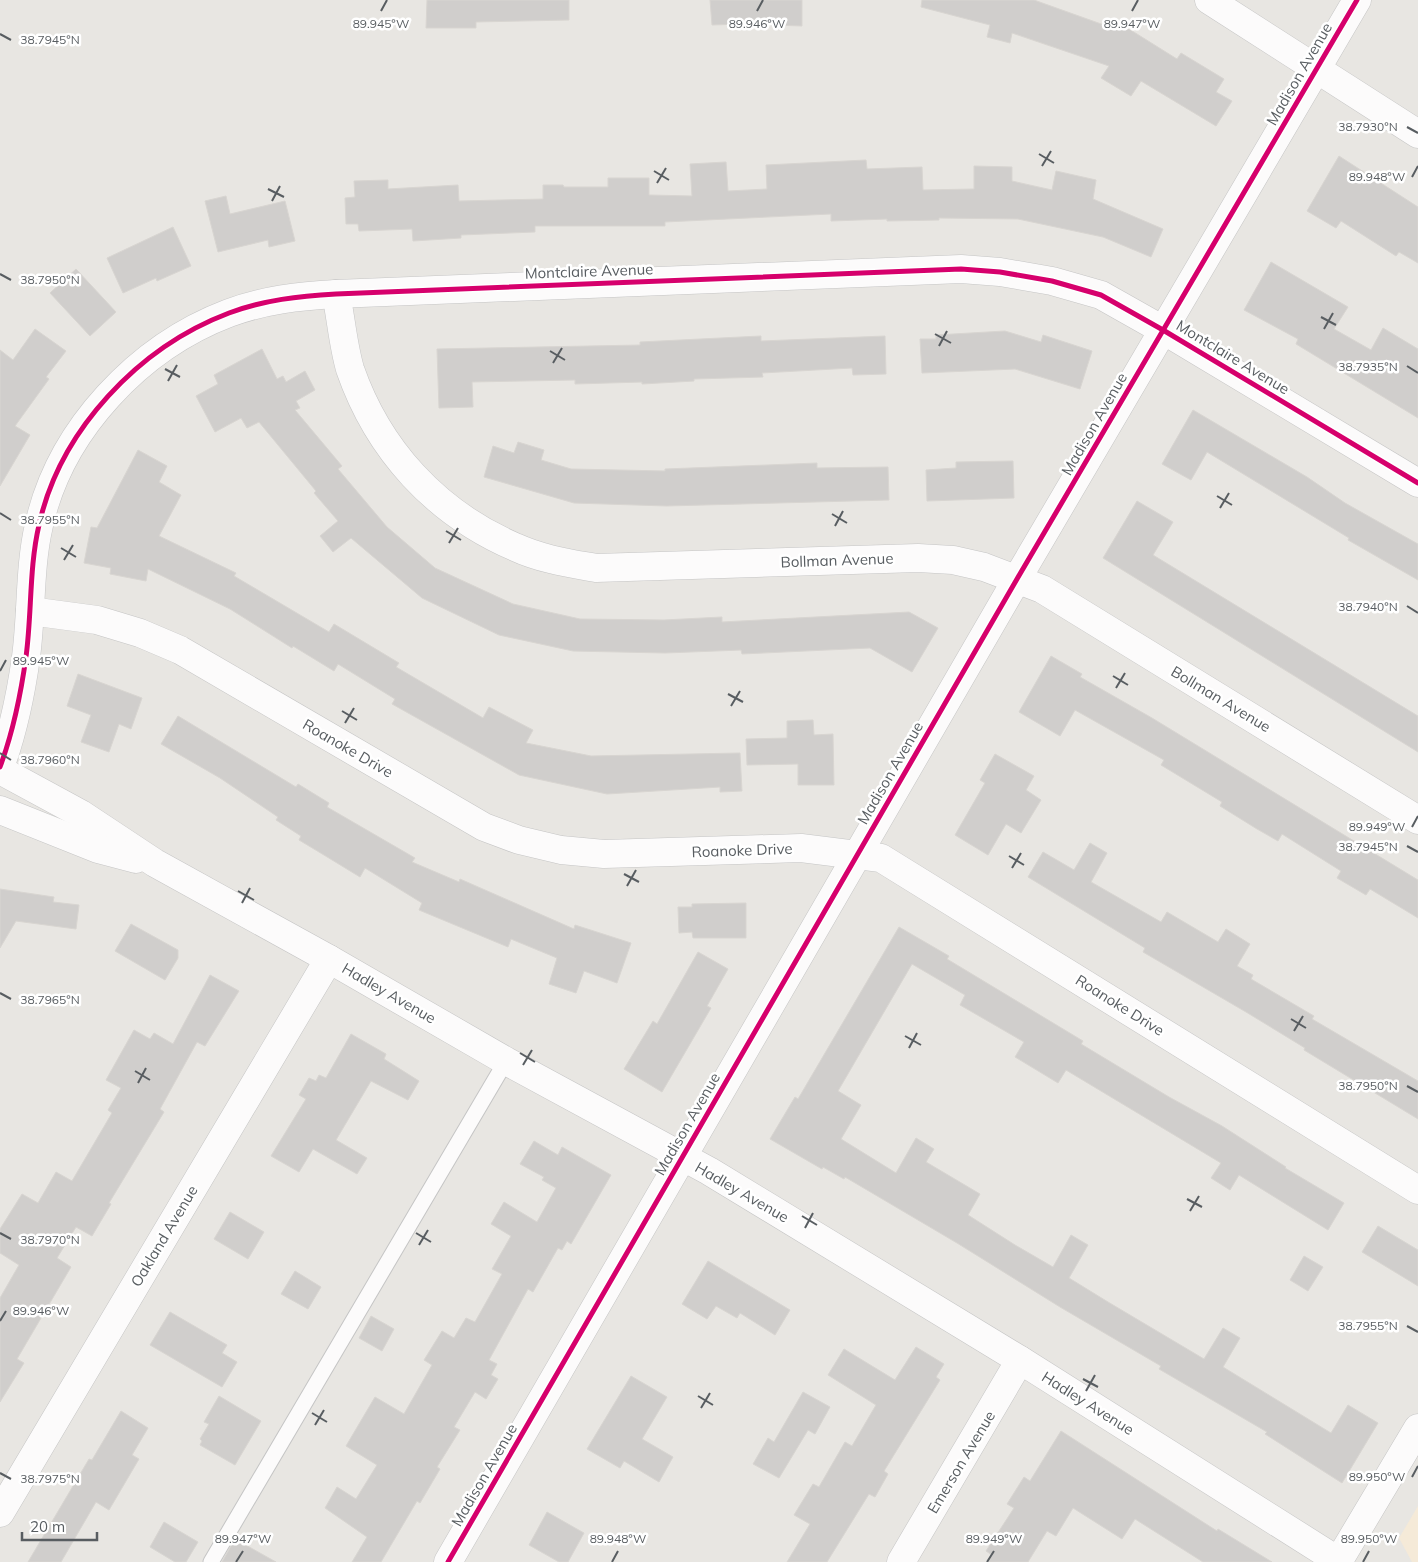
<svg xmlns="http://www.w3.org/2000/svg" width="1418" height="1562" font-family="Mulish,sans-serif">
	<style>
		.commercial { fill: #f5ead8 }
		.building { fill: #d0cecc; stroke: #d8d5d1 }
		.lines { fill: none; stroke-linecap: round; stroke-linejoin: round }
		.lane-casing { stroke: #c5c5c5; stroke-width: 17 }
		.street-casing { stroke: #c5c5c5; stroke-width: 29 }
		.lane { stroke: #fcfbfb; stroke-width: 15 }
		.street { stroke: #fcfbfb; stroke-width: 28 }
		.cycleway-casing { stroke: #fff; stroke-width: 8 }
		.cycleway { stroke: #d6006c; stroke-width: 5 }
		.ticks { fill: none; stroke: #585d61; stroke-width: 2 }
		.labels { text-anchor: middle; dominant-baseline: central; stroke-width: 5; stroke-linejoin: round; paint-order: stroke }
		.street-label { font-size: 15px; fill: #585d61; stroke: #fff }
		.ticks-label { font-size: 12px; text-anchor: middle; fill: #585d61; stroke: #fff; stroke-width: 5; stroke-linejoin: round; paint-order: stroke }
	</style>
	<rect width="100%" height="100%" fill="#e8e6e2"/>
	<polygon class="commercial" points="1418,1506 1418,1562 1412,1562 1399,1538"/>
	<g class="building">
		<polygon points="427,0 569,0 569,20 476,22 476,28 426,28"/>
		<polygon points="710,0 802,0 802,26 774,25 774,23 712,25"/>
		<polygon points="922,0 1034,0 1118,30 1121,24 1177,59 1181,53 1224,79 1216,92 1232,101 1216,126 1141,81 1131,96 1101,78 1109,66 1012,33 1010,43 987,37 990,25 921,7"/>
		<polygon points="1339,156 1418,207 1418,263 1399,252 1396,256 1341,221 1336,228 1307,211"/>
		<polygon points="866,160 867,169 922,167 923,190 974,189 974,166 1012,167 1012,181 1052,190 1056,171 1096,180 1093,199 1163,229 1151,257 1103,237 1018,219 939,218 939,220 887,221 887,219 831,221 831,214 665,222 665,226 535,226 535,232 461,235 461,238 413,241 412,229 359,231 358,224 346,224 345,198 355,197 354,181 388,180 388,189 458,185 459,201 543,199 543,185 563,185 564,187 608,187 608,178 649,178 649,195 692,196 690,164 726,162 728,191 767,189 766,165"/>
		<polygon points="226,196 230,214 285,201 295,241 269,247 268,240 218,252 205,201"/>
		<polygon points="173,227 191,266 157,281 156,278 123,293 107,258"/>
		<polygon points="1271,262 1348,307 1334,329 1371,350 1383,328 1418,349 1418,418 1296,344 1298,339 1244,310"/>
		<polygon points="76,269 116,312 90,336 50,293"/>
		<polygon points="35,329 66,351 46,377 49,379 15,426 30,435 0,486 0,350 13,360"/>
		<polygon points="1005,331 1041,342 1043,335 1092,351 1080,389 1015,369 922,373 920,339 936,339 936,335"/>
		<polygon points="761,336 761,341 885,336 886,374 853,375 852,368 762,373 763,377 694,379 694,381 642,384 642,382 575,384 575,380 472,382 473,407 439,408 437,349 640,345 640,342"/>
		<polygon points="262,349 277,379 283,376 286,382 305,371 315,390 296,401 300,408 295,410 342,466 338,469 387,527 435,568 513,604 580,619 664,620 722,617 722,622 909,612 938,628 912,672 870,648 742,654 741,650 665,653 573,651 499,635 422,598 351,538 333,552 320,536 338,521 314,493 316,491 259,422 247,428 241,418 215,432 196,396 218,384 214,375"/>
		<polygon points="1193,410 1307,477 1345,503 1418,544 1418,580 1348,540 1349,538 1207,452 1191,480 1162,464"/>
		<polygon points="518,442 544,450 541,460 571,469 665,471 665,469 817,463 817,468 888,467 889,500 667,506 574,503 484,477 493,446 514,453"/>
		<polygon points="138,450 167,466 159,482 181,495 159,536 236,573 234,576 329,632 334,624 399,663 396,667 483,718 489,707 533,730 526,743 591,756 740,753 742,791 720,792 720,787 607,794 519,775 392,704 395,699 338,664 334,671 293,646 292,648 230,609 148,569 146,581 110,574 111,568 84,563 91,527 97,528"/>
		<polygon points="1013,461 1014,498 927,501 926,470 956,468 956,462"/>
		<polygon points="1137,501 1173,522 1153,555 1418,716 1418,752 1103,558"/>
		<polygon points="1051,656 1082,674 1080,677 1152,718 1418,880 1418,918 1370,889 1366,895 1337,878 1341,871 1282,834 1278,841 1257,829 1220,806 1222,802 1161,765 1164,760 1075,710 1060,736 1019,712"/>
		<polygon points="78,674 142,698 131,729 119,724 109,752 81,742 91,715 67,706"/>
		<polygon points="178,716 296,787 298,784 329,803 327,807 415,858 412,862 459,882 460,879 574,929 575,925 631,943 617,983 584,971 576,993 549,984 557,958 511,939 508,947 419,910 422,903 365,868 360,877 319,852 299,840 301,836 276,820 278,817 220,778 161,744"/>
		<polygon points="813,720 814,735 833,734 834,785 798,785 798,764 747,765 746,739 787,738 787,721"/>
		<polygon points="995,754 1034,776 1026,790 1041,800 1021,833 1006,824 988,855 955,835 985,783 980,780"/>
		<polygon points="1090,843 1107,853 1091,882 1161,922 1167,912 1218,942 1226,929 1250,944 1237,966 1253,975 1251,979 1314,1016 1312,1019 1418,1081 1418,1119 1304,1050 1305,1048 1246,1012 1143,952 1145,948 1028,877 1043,852 1074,870"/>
		<polygon points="0,889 54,897 53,902 79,905 76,929 16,921 0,948"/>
		<polygon points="746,903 746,938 693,938 692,932 679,933 678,907 692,907 692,904"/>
		<polygon points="131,924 178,950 178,958 165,980 115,951"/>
		<polygon points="899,927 949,956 947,959 1083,1041 1081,1044 1169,1097 1222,1126 1286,1167 1285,1168 1344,1203 1328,1230 1239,1175 1230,1190 1211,1178 1221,1163 1066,1070 1058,1083 1015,1057 1024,1042 960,1005 965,995 912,964 838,1091 861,1105 841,1139 896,1173 916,1138 934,1149 926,1162 980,1194 968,1215 1015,1245 1053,1267 1071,1235 1088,1245 1069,1278 1108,1302 1204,1359 1223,1328 1240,1338 1223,1367 1331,1433 1348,1405 1378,1423 1342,1483 1265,1434 1267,1432 1159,1369 1161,1366 1060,1307 957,1243 845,1177 844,1179 823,1167 822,1169 770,1139 795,1097 798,1099"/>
		<polygon points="698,952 728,969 707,1006 711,1008 662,1092 624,1069 653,1021 657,1024"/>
		<polygon points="210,975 239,991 205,1046 197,1042 160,1109 164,1112 109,1203 111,1204 92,1236 76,1227 57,1258 71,1267 17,1359 24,1363 0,1402 0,1298 19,1265 0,1253 0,1229 22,1194 38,1203 56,1172 72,1181 112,1113 108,1110 121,1088 106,1080 134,1030 150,1039 154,1033 173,1044"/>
		<polygon points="351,1034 386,1054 384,1059 419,1081 408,1100 371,1081 336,1140 367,1158 357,1174 313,1149 299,1172 271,1156 306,1099 299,1095 309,1078 316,1081 319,1075 326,1078"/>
		<polygon points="534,1141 558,1155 562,1147 611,1175 571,1244 567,1241 562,1250 558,1248 533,1292 528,1289 489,1360 497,1364 491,1375 498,1379 486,1399 475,1392 454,1427 460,1430 437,1467 440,1469 420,1503 417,1501 381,1562 352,1562 367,1537 325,1508 337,1487 356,1499 377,1465 346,1446 375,1397 404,1414 432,1365 424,1360 442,1331 454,1338 466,1318 475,1322 502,1274 492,1269 511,1236 491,1224 504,1202 537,1222 556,1188 542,1180 544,1177 520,1164"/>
		<polygon points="230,1212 264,1232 248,1259 214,1239"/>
		<polygon points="1378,1226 1418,1250 1418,1286 1362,1252"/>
		<polygon points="1304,1256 1323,1267 1308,1291 1290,1280"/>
		<polygon points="708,1261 790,1310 775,1335 740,1313 737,1318 716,1306 707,1319 682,1304"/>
		<polygon points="295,1271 321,1287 308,1309 281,1294"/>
		<polygon points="170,1312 227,1345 222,1353 237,1362 222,1387 150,1345"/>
		<polygon points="371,1316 394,1329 382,1351 359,1338"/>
		<polygon points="916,1347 944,1364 936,1377 940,1380 884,1471 888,1474 875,1497 869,1494 827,1562 787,1562 810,1524 794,1515 813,1484 819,1487 845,1442 852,1446 876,1405 828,1375 844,1349 895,1380"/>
		<polygon points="631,1376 667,1397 642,1439 673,1457 659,1482 624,1461 620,1468 587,1449"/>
		<polygon points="803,1392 830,1407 815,1434 808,1430 779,1478 753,1464 768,1438 774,1442"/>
		<polygon points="219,1396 261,1421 235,1465 200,1445 202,1441 200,1439 209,1424 204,1422"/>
		<polygon points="121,1411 148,1428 132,1455 139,1459 109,1510 96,1502 61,1562 28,1562 89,1459 92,1460"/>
		<polygon points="1061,1431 1217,1531 1218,1529 1272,1562 1203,1562 1135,1519 1122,1539 1073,1508 1056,1536 1047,1531 1028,1562 988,1562 992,1555 986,1551 1014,1508 1007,1504 1024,1477 1030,1481"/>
		<polygon points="547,1512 584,1533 568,1562 559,1562 529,1545"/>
		<polygon points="164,1522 198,1542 186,1562 175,1562 150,1547"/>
		<polygon points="235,1539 276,1562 222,1562"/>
	</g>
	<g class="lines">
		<g class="lane-casing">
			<polyline id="lane" points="211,1562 506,1061"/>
		</g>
		<g class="street-casing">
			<g id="street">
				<polyline points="1209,0 1418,134"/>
				<path d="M 336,294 C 341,318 343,345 350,369 C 378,450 436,513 515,547 C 541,559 568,563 596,568 L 918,558 L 953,560 L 984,567 L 1042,589 L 1418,820"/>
				<polyline points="30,611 97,620 140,633 180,650 484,827 519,840 561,850 604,854 801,848 881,858 1418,1190"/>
				<path d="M 0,767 C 13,732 21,693 26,657 C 32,612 29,568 39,525 C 60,430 139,347 229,313 C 264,300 299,296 336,294 L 961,269 L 1000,272 L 1052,281 L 1101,295 L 1163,330 L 1418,483"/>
				<polyline points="0,770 81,814 155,863 329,959 506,1061 709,1171 1020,1360 1340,1562"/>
				<polyline points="0,810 98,849 136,859"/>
				<polyline points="0,1513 329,959"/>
				<polyline points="448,1562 1017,579 1357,0"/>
				<polyline points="901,1562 1020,1360"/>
				<polyline points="1338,1562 1418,1428"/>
			</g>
		</g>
		<use href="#lane" class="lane"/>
		<use href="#street" class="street"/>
		<g class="cycleway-casing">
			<g id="cycleway">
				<path d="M 0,767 C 13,732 21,693 26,657 C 32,612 29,568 39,525 C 60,430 139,347 229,313 C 264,300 299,296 336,294 L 961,269 L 1000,272 L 1052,281 L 1101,295 L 1163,330 L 1418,483"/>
				<polyline points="448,1562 1017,579 1357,0"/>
			</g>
		</g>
		<use href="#cycleway" class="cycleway"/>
	</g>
	<path class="ticks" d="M 381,11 L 387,0M 757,11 L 763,0M 1132,11 L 1138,0M 0,34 L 11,40M 1407,127 L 1418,133M 1039,154 L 1054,163M 1042,166 L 1051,151M 654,171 L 669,180M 1412,177 L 1418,166M 657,183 L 666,168M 268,189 L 284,197M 272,201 L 280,186M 0,274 L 11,280M 1321,317 L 1336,325M 1324,329 L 1333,313M 935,334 L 951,343M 939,346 L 947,331M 550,351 L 565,360M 553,363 L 562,348M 1407,366 L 1418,373M 165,369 L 180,377M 168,381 L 177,365M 1217,496 L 1232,505M 1220,508 L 1229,493M 0,513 L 11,520M 832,514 L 847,523M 835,526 L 843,511M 446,531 L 461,540M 449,543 L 458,528M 61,548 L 76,557M 64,560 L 73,545M 1407,606 L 1418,613M 0,671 L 6,660M 1113,676 L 1128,685M 1116,688 L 1125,673M 728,694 L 743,702M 731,706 L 740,691M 342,711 L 357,720M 345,723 L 354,708M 0,753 L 11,760M 1412,827 L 1418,816M 1407,846 L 1418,852M 1009,856 L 1024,865M 1012,868 L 1021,853M 624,874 L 639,882M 627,886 L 636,870M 238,891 L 254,900M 242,903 L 250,888M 0,993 L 11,999M 1291,1019 L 1306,1028M 1294,1031 L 1303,1016M 905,1036 L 921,1045M 909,1048 L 917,1033M 520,1053 L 535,1062M 523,1065 L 532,1050M 135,1071 L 150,1080M 138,1083 L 146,1068M 1407,1086 L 1418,1092M 1187,1199 L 1202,1207M 1190,1211 L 1199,1196M 802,1216 L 817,1225M 805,1228 L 813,1213M 0,1233 L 11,1239M 416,1233 L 431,1242M 419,1245 L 428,1230M 0,1321 L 6,1311M 1407,1326 L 1418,1332M 1083,1379 L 1098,1387M 1086,1391 L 1095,1375M 698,1396 L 713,1405M 701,1408 L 710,1393M 312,1413 L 327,1422M 315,1425 L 324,1410M 0,1473 L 11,1479M 1412,1477 L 1418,1466M 236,1562 L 243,1551M 612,1562 L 618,1551M 987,1562 L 994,1551M 1363,1562 L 1369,1551"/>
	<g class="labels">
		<g class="street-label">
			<text transform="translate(1299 74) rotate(-60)">Madison Avenue</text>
			<text transform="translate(589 271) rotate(-2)">Montclaire Avenue</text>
			<text transform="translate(1233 357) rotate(31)">Montclaire Avenue</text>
			<text transform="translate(1094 424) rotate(-60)">Madison Avenue</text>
			<text transform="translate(837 560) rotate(-2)">Bollman Avenue</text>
			<text transform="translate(1221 699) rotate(31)">Bollman Avenue</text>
			<text transform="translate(348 748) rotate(30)">Roanoke Drive</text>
			<text transform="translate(890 773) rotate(-60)">Madison Avenue</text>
			<text transform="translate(742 850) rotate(-2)">Roanoke Drive</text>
			<text transform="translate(389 993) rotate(30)">Hadley Avenue</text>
			<text transform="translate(1120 1005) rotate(32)">Roanoke Drive</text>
			<text transform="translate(687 1124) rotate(-60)">Madison Avenue</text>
			<text transform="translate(742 1192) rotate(30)">Hadley Avenue</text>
			<text transform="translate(164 1236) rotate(-59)">Oakland Avenue</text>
			<text transform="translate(1088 1403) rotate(32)">Hadley Avenue</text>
			<text transform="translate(961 1462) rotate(-59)">Emerson Avenue</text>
			<text transform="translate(484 1475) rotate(-60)">Madison Avenue</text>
		</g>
	</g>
	<g class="ticks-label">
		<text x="381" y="28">89.945°W</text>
		<text x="757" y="28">89.946°W</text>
		<text x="1132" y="28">89.947°W</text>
		<text x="50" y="44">38.7945°N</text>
		<text x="1368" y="131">38.7930°N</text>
		<text x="1377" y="181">89.948°W</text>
		<text x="50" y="284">38.7950°N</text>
		<text x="1368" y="371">38.7935°N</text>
		<text x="50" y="524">38.7955°N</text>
		<text x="1368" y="611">38.7940°N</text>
		<text x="41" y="665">89.945°W</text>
		<text x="50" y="764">38.7960°N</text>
		<text x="1377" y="831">89.949°W</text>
		<text x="1368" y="851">38.7945°N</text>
		<text x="50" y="1004">38.7965°N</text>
		<text x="1368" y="1090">38.7950°N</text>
		<text x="50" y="1244">38.7970°N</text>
		<text x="41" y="1315">89.946°W</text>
		<text x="1368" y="1330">38.7955°N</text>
		<text x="1377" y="1481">89.950°W</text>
		<text x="50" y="1483">38.7975°N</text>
		<text x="243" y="1543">89.947°W</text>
		<text x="618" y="1543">89.948°W</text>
		<text x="994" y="1543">89.949°W</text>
		<text x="1369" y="1543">89.950°W</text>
	</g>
	<path d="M22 1532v8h75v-8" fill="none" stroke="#585d61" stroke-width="2.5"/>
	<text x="30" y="1532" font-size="15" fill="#585d61" stroke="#ffffff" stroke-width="4" paint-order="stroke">20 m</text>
</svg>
